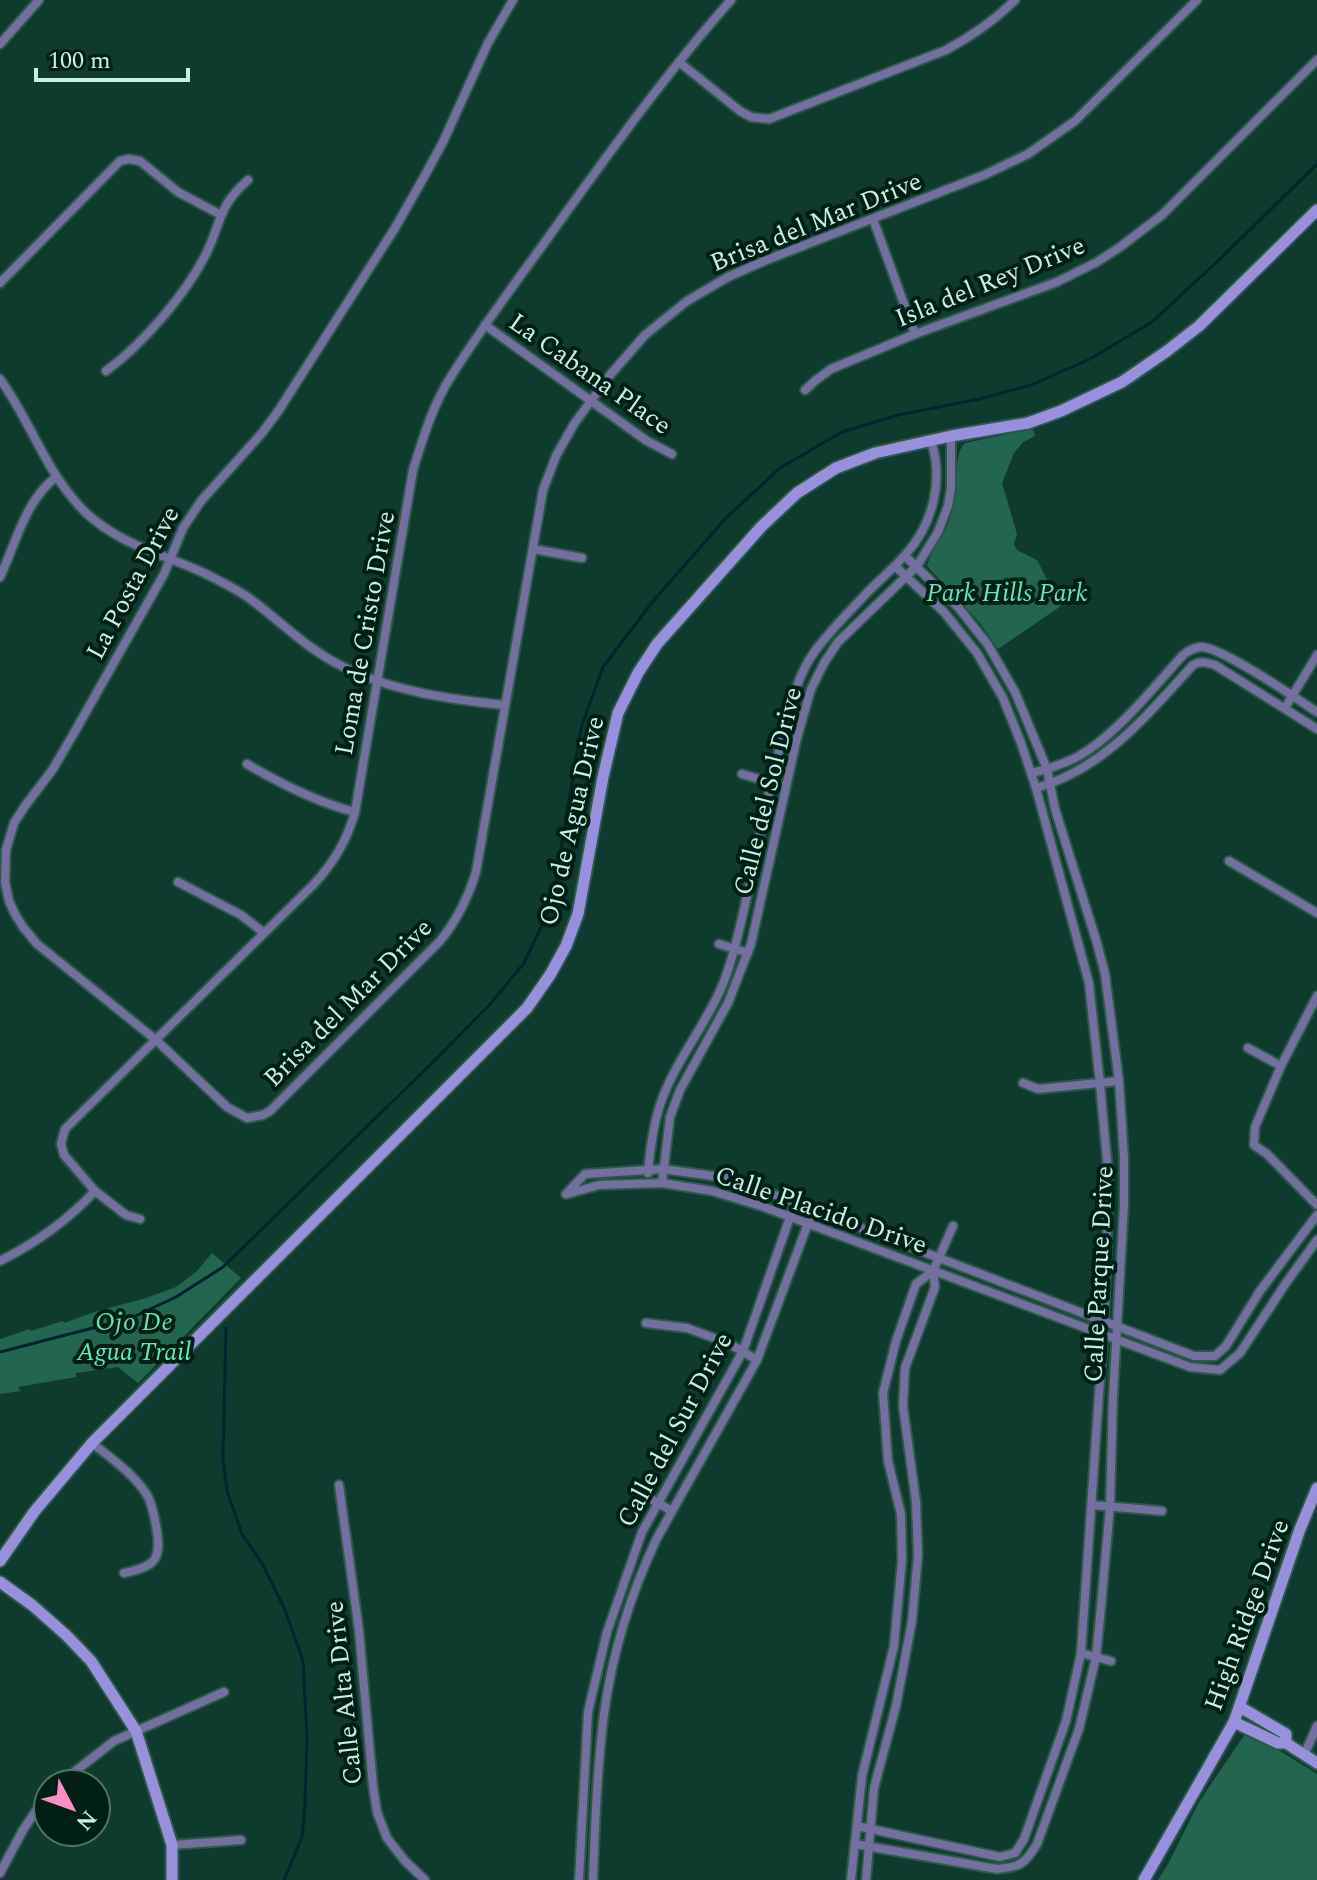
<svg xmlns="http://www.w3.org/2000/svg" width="1317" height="1880" font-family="Spectral,serif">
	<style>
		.green { fill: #236650 }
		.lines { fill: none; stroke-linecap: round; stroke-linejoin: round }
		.stream { stroke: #04232f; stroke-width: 3 }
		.street-casing { stroke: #2c5849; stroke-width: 12 }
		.secondary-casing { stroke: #2c5849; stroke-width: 15 }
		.street { stroke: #736f9f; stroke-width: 8 }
		.secondary { stroke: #9890dd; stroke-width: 11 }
		.labels { text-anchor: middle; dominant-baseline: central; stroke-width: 8; stroke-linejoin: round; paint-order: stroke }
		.street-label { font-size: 26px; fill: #c8efdf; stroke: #002016 }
		.park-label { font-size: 26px; font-style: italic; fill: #60e8bb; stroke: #002016 }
	</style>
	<rect width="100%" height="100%" fill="#0e3b2d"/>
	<g class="green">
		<path d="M 1033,429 L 1035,436 L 1023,442 L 1014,453 L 1002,483 L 1017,534 L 1014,544 L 1017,550 L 1037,560 L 1061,606 L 998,649 L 980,623 L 927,566 C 931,552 939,543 945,531 C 951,519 953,506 956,493 C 959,477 953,456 965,443 Z"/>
		<polygon points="212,1253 241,1278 138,1383 118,1367 76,1373 76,1377 18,1387 21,1391 0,1394 0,1339 30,1329 31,1331 63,1321 64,1323 94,1312 146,1298 176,1287 196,1272"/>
		<polygon points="1245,1734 1264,1741 1317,1774 1317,1880 1158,1880 1168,1864 1199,1802"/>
	</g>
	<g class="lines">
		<g class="stream">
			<polyline points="226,1328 223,1458 227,1491 242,1534 263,1565 285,1610 303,1661 307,1737 305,1804 302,1837 284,1880"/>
			<polyline points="0,1352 131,1318 176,1297 223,1267 435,1060 493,1001 524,963 552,904 581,728 603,667 654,600 725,519 780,468 842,432 898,415 980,399 1031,385 1090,359 1152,322 1220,259 1317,164"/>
		</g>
		<g class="street-casing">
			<g id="street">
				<path d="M 513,0 L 488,43 L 443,142 L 424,177 L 395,228 L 279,410 L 262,433 L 201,501 L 183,528 L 164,574 L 74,733 L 53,769 L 25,806 L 14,823 L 6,850 L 5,882 L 9,901 L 15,914 L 23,927 L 37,944 L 156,1040 L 227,1107 L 247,1118 L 263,1115 L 270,1111 L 440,941 C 458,919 468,898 476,872 L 543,490 L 556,456 L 574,424 L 610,375 L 645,335 L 687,301 L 728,277 L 764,261 L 984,175 L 1028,154 L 1075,121 L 1197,0"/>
				<polyline points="0,44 39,0"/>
				<path d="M 679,62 L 740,111 L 751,117 L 769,119 L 946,50 C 972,36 994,21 1015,0"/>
				<polyline points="873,219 915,334"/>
				<polyline points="0,283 120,161 129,159 140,161 178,192 221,215"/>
				<polyline points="485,325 647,441 672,454"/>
				<path d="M 106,371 C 142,345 186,294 206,254 C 222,221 218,206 248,180"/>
				<path d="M 0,379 C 32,423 45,472 85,512 C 123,548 170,555 214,578 C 225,584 236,589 246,596 C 276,617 301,644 334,662 C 385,690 446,699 504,705"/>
				<polyline points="805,390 816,380 831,369 915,334 1057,282 1097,262 1120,247 1162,215 1317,60"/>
				<polyline points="533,549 582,558"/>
				<path d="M 0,577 C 16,543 25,501 56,477"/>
				<polyline points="1285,708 1317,655"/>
				<path d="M 247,764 C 281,784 316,802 355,812"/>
				<path d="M 1032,773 C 1048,769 1064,764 1079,756 C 1118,733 1153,688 1183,655 C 1188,651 1194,648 1200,647 C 1219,645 1297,699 1317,712"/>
				<polyline points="742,774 786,787"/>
				<path d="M 1036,788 C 1104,769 1147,715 1193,665 C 1201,661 1206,662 1215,665 L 1317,729"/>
				<polyline points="1229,861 1317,913"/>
				<polyline points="178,882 241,915 264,933"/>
				<polyline points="719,944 748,953"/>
				<polyline points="1317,996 1281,1066 1255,1127 1254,1145 1267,1154 1317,1205"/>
				<polyline points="1248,1048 1281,1066"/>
				<polyline points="1023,1083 1038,1089 1119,1081"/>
				<path d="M 648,1173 C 650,1149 653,1125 661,1102 C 676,1060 706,1025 723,984 C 736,950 743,913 751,878 C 761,831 770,783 783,736 C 790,708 797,675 815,651 C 829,632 847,614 863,597 C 877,582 893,569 906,554 C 933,524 944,480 931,441"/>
				<polyline points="662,1183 670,1117 680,1090 728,1003 751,944 797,738 811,689 824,663 838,642 917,566 938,532 948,506 951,488 951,436"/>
				<polyline points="566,1194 585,1174 663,1169 727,1178 770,1193 1194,1356 1215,1356 1226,1346 1260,1291 1317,1215"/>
				<polyline points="567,1194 599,1185 662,1183 712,1191 764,1207 1190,1367 1220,1370 1240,1353 1286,1283 1317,1240"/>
				<path d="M 140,1219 L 126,1215 L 95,1191 L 64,1155 L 61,1144 L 65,1129 L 313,885 C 333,864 347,841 355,812 L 413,470 C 423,438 433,404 452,375 C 485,322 524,272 560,221 C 615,145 669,70 731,0"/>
				<path d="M 0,1261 C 36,1243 68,1220 95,1191"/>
				<polyline points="646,1323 687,1328 730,1344 757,1360"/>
				<path d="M 92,1443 C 111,1458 134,1474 147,1495 C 152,1503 154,1516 156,1525 C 162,1559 157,1566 124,1573"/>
				<polyline points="339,1485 359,1631 373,1786 377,1812 387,1838 405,1861 425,1880"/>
				<polyline points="635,1490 672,1511"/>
				<polyline points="1092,1505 1162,1511"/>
				<polyline points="1081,1653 1111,1661"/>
				<polyline points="1304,1755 1317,1726"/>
				<polyline points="59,1784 114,1741 224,1692"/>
				<polyline points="857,1826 1000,1857 1015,1853 1024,1839 1066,1721 1081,1653 1104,1322 1107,1239 1108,1171 1100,1084 1089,983 1036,788 1021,743 1003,698 977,653 944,612 895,566"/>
				<path d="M 855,1844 L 997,1869 C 1020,1867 1025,1864 1037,1844 L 1079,1729 L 1096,1657 L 1101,1607 L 1110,1506 L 1113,1397 L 1124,1205 L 1124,1158 L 1119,1081 L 1105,974 L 1097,943 L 1055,809 L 1047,769 L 1015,692 L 988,645 L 958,607 L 905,556"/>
				<polyline points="172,1845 241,1840"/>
				<polyline points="0,1873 23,1830 48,1793"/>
				<polyline points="579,1880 588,1712 607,1632 642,1532 743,1351 795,1203"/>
				<path d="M 593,1880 C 595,1825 597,1769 604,1714 C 612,1654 631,1593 657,1538 L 757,1360 L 813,1210"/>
				<polyline points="851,1880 862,1776 894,1646 902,1560 901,1514 888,1461 883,1393 896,1341 916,1284 933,1271 953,1226"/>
				<polyline points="866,1880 874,1788 896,1706 912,1621 918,1555 916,1502 903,1406 905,1368 935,1287 933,1271"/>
			</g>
		</g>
		<g class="secondary-casing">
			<g id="secondary">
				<polyline points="0,1561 34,1512 92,1443 527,1008 550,975 566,946 578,914 603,777 618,713 638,673 657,644 762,526 797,493 836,468 875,453 951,436 1028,423 1061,411 1122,382 1167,351 1199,326 1317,210"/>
				<polyline points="0,1582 32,1605 66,1635 91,1661 136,1731 172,1845 172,1880"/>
				<polyline points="1240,1707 1286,1734 1286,1743"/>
				<polyline points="1234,1722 1278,1743 1286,1743 1317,1763"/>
				<polyline points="1144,1880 1234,1722 1300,1529 1317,1488"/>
			</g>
		</g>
		<use href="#street" class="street"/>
		<use href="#secondary" class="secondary"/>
	</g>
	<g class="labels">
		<g class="street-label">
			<text transform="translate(816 222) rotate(-22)">Brisa del Mar Drive</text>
			<text transform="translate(990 282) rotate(-22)">Isla del Rey Drive</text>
			<text transform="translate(590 374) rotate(35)">La Cabana Place</text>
			<text transform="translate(133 583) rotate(-62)">La Posta Drive</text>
			<text transform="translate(365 633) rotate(-80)">Loma de Cristo Drive</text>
			<text transform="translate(768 791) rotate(-76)">Calle del Sol Drive</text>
			<text transform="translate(572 821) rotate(-77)">Ojo de Agua Drive</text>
			<text transform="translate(348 1003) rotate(-45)">Brisa del Mar Drive</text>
			<text transform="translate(821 1210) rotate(19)">Calle Placido Drive</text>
			<text transform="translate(1099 1274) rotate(-87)">Calle Parque Drive</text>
			<text transform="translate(675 1430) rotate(-62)">Calle del Sur Drive</text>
			<text transform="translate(1247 1615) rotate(-70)">High Ridge Drive</text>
			<text transform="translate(344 1693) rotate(-96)">Calle Alta Drive</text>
		</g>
		<g class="park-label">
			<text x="1007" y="593">Park Hills Park</text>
			<text x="134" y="1322">Ojo De<tspan x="134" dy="30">Agua Trail</tspan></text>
		</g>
	</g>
	<g transform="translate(72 1808) rotate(131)"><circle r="38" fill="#002016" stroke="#507366" stroke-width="2"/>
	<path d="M0-6L14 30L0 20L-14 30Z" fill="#fa8fc8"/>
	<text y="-12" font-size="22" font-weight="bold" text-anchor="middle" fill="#c8efdf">N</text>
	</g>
	<path d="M36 68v12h152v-12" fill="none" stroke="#c8efdf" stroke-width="4"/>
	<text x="48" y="68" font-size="24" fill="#c8efdf" stroke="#002016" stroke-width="6" paint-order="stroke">100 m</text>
</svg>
